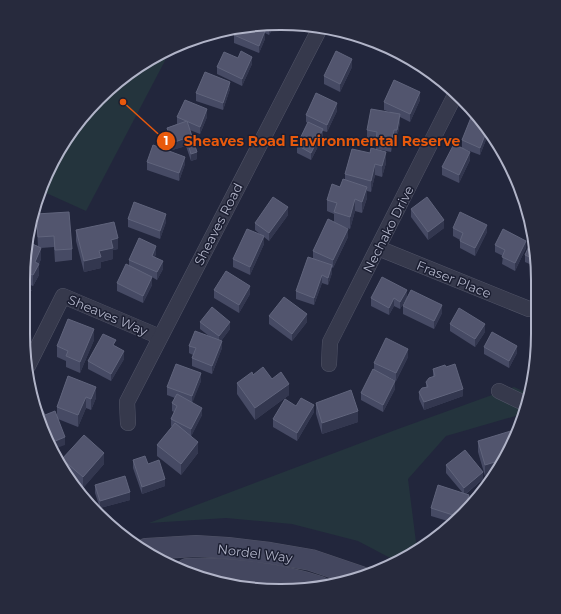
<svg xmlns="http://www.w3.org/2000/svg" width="561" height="614" font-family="Montserrat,sans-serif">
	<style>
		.green { fill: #24343d }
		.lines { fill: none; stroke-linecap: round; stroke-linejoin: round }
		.minor-casing { stroke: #515467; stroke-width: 16 }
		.secondary-casing { stroke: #515467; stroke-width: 22 }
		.minor { stroke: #36394c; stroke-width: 15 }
		.secondary { stroke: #44475f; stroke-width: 21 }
		.wall { fill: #464a64 }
		.shaded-wall { fill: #33374f }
		.building { fill: #52556e; stroke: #60647c }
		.labels { text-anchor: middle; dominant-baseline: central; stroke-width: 3; stroke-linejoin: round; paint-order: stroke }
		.street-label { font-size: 13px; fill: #b1b4c8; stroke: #1b1e31 }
		.rim { fill: none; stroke: #b1b4c8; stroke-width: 2 }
		.leader { fill: none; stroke: #e8590c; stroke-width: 1.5 }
		.callout-dot { fill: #e8590c; stroke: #1b1e31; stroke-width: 1.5 }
		.mark-label { font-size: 12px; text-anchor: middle; font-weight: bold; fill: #fff }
		.callout-label { font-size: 14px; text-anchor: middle; font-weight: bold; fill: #e8590c; stroke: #1b1e31; stroke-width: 3; stroke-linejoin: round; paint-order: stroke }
	</style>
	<rect width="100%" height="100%" fill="#22263c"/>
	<g class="green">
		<polygon points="169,53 86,211 44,192 67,137 138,66"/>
		<polygon points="514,387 527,393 519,415 446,436 408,479 417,550 396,561 358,541 292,524 226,518 149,523 398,429"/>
	</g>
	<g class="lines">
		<g class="minor-casing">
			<g id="minor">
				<polyline points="378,248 529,309"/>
				<polyline points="329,364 330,342 454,97"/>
				<polyline points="28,366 63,296 160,337"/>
				<polyline points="499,391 524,403"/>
				<polyline points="128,423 127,402 320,28"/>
			</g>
		</g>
		<g class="secondary-casing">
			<g id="secondary">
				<polyline points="146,549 196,546 228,548 270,553 311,560 361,577"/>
				<path d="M 187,569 C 227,567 283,574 320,587"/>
			</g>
		</g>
		<use href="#minor" class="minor"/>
		<use href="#secondary" class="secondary"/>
	</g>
	<g class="wall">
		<polygon points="238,28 273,28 269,35 265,33 265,39 259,53 234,43 234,35"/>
		<polygon points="238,58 252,64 242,86 217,74 217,67"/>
		<polygon points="352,67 340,92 324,84 324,76"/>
		<polygon points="230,89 223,110 196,101 196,93"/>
		<polygon points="420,100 410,122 400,117 400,122 397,138 394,137 391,152 376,149 376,140 367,138 367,130 390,112 384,110 384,102"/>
		<polygon points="337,111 327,132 323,131 323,137 311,160 297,153 297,145 308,123 306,122 306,115"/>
		<polygon points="177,117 207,117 200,134 190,130 197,159 191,161 186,146 172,150 167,135 167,128 177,124"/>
		<polygon points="489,132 480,155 464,149 470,160 459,183 442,175 442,167 462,148 462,140"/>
		<polygon points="352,149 386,163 382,177 375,175 371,192 367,191 367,198 362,213 355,211 350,229 341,226 348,237 333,268 332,267 332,273 328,285 322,283 314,305 296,299 296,291 313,258 313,251 334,222 334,214 327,211 327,200 340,187 345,180 345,174"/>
		<polygon points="147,162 185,164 179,181 147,170"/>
		<polygon points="411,209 444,228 428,240 411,217"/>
		<polygon points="36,214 72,249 72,260 55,262 54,247 41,248 41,259 39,264 39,275 33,286 28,284 28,242 38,246"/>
		<polygon points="288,215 269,241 264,237 264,244 250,275 233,267 233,259 261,235 255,230 255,223"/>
		<polygon points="128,219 166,222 160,239 128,227"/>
		<polygon points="453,228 487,232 475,256 460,248 460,240 453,236"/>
		<polygon points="76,230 118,249 113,250 113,259 101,262 101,268 84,272 76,241"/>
		<polygon points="533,237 534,266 525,262 525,255"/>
		<polygon points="495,245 526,248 515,271 502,264 503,256 495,252"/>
		<polygon points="156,253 155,257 163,269 157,280 152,277 152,285 143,303 117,291 117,283 129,266 129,260"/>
		<polygon points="214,290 250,294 239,313 214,298"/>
		<polygon points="407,297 400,309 394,306 389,315 371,306 371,298"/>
		<polygon points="403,306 442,313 434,329 403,314"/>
		<polygon points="269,316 307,322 292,341 269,324"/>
		<polygon points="200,322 230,329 221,341 222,348 212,374 192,366 192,358 193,355 189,353 189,346 209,336 200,329"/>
		<polygon points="450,324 485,332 475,347 450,331"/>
		<polygon points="94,340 80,373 66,367 66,361 57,357 57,346"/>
		<polygon points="116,346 124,359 111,381 88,369 88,361"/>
		<polygon points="484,347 517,353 509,368 484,354"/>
		<polygon points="536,351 536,367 535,369 531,360 531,353"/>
		<polygon points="408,357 396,381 388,377 395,389 383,412 361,400 361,393 374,369 374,363"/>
		<polygon points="446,367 463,396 424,410 419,399 419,392 426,387 426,382 433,377 433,369"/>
		<polygon points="253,375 272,379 289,395 255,420 237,394 237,383"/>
		<polygon points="68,376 96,398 91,410 86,408 78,427 58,419 65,445 45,415 57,415 57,407"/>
		<polygon points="201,381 192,402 202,415 191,436 198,453 181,475 157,456 157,445 172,427 171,426 171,419 174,412 172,411 172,403 175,398 167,395 167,387"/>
		<polygon points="316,403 358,422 322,434 316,414"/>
		<polygon points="296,406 314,412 297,441 273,427 273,419"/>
		<polygon points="514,431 485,476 478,452 478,441"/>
		<polygon points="62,459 104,464 83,488 65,473 62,468"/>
		<polygon points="133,460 148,464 165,486 142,494 133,468"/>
		<polygon points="446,465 483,479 466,494 469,502 451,522 431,516 431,508 462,492 446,473"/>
		<polygon points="95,485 130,500 100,508 95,493"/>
	</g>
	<g class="shaded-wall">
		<polygon points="269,28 273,28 269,35"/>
		<polygon points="265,31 265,39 259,53 259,46"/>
		<polygon points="252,57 252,64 242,86 242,79"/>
		<polygon points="352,59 352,67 340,92 340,84"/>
		<polygon points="230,82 230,89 223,110 223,103"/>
		<polygon points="420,92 420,100 410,122 410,114"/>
		<polygon points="337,103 337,111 327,132 327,125"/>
		<polygon points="207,109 207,117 200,134 200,127"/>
		<polygon points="400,114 400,122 397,138 397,130"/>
		<polygon points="323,129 323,137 311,160 311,153"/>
		<polygon points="394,130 394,137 391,152 391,144"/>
		<polygon points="487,130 489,132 480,155 480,148"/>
		<polygon points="186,138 186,146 172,150 172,143"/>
		<polygon points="197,152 197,159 191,161 191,154"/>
		<polygon points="386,152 386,163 382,177 382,166"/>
		<polygon points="470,152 470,160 459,183 459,175"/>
		<polygon points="185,157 185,164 179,181 179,173"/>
		<polygon points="375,164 375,175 371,192 371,181"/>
		<polygon points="367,187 367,198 362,213 362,202"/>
		<polygon points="355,199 355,211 350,229 350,217"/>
		<polygon points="288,207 288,215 269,241 269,233"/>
		<polygon points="166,214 166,222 160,239 160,231"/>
		<polygon points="444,220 444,228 428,240 428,232"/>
		<polygon points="487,225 487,232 475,256 475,248"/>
		<polygon points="348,229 348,237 333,268 333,260"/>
		<polygon points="264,236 264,244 250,275 250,267"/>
		<polygon points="118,238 118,249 113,250 113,259 101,262 101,268 84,272 84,261 99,251 111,240"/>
		<polygon points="526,241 526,248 515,271 515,263"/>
		<polygon points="156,246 156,253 152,264 152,256"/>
		<polygon points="41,248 41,259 39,264 39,275 33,286 33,275 35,262"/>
		<polygon points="163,261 163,269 157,280 157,272"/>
		<polygon points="332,265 332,273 328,285 328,278"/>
		<polygon points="322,275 322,283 314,305 314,298"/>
		<polygon points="152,277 152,285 143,303 143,296"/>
		<polygon points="250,286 250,294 239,313 239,305"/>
		<polygon points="31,290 31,301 28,308 28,297"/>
		<polygon points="407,290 407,297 400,309 400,302"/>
		<polygon points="394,298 394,306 389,315 389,308"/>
		<polygon points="442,305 442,313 434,329 434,321"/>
		<polygon points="307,314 307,322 292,341 292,334"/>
		<polygon points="230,322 230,329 219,344 219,336"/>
		<polygon points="485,324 485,332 475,347 475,339"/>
		<polygon points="94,329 94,340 80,373 80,362"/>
		<polygon points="222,341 222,348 212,374 212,366"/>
		<polygon points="517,346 517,353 509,368 509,361"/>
		<polygon points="408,349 408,357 396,381 396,373"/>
		<polygon points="124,351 124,359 111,381 111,374"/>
		<polygon points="201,373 201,381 192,404 192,396"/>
		<polygon points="395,381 395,389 383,412 383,405"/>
		<polygon points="289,384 289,395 255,420 255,408"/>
		<polygon points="96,387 96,398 91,410 91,399"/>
		<polygon points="463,389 463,396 424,410 424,402"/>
		<polygon points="86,397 86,408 78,427 78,415"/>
		<polygon points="314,405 314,412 297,441 297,433"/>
		<polygon points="202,408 202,415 191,437 191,429"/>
		<polygon points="358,411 358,422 322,434 322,423"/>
		<polygon points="65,437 65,445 51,450 48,444"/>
		<polygon points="198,442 198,453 181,475 181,464"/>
		<polygon points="104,453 104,464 83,488 83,477"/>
		<polygon points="505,459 504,462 494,474 485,476 485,465"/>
		<polygon points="483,472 483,479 464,495 464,488"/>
		<polygon points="165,479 165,486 142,494 142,487"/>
		<polygon points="130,492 130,500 100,508 100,501"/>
		<polygon points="469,495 469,502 465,506"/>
	</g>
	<g class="building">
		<polygon points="238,28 257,28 265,31 259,46 234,35"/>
		<polygon points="241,51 252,57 242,79 217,67 224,52 238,58"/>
		<polygon points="336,51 352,59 340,84 324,76"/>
		<polygon points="205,72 230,82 223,103 196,93"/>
		<polygon points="394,80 420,92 410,114 384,102"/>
		<polygon points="316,93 337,103 327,125 306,115"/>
		<polygon points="185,100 207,109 200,127 177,117"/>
		<polygon points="371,109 400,114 397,130 394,130 391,144 376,141 377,132 367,130"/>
		<polygon points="472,115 487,130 480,148 462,140"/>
		<polygon points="187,121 197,152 191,154 186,138 172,143 167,128"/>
		<polygon points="308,122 323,129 311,153 297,145"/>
		<polygon points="454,144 470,152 459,175 442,167"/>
		<polygon points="153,145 185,157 179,173 147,162"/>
		<polygon points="371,148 386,152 382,166 375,164 371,181 345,174 352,149 370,153"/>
		<polygon points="343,179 367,187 362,202 355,199 350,217 334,212 337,203 327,200 332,184 340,187"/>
		<polygon points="273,197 288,207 269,233 255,223"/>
		<polygon points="427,197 444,220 428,232 411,209"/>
		<polygon points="134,202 166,214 160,231 128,219"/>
		<polygon points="69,212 72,249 55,250 54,236 38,237 36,214"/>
		<polygon points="460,212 487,225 475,248 460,241 463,233 453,228"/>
		<polygon points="328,219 348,229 333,260 313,251"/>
		<polygon points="114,222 118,238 111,240 113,248 99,251 101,257 84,261 76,230"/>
		<polygon points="247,229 264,236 250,267 233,259"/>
		<polygon points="503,229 526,241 515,263 502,257 505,250 495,245"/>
		<polygon points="533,237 534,259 525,255"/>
		<polygon points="139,238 156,246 152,256 163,261 157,272 129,260"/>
		<polygon points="28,242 41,248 35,262 39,264 33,275 28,273"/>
		<polygon points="308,257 332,265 328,278 322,275 314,298 296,291"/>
		<polygon points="126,264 152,277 143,296 117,283"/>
		<polygon points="226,271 250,286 239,305 214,290"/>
		<polygon points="382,277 407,290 400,302 394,298 389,308 371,298"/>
		<polygon points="28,288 31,290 28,297"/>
		<polygon points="411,290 442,305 434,321 403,306"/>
		<polygon points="284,297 307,314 292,334 269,316"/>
		<polygon points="212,307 230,322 219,336 200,322"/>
		<polygon points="459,308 485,324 475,339 450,324"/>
		<polygon points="68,319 94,329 80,362 66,356 68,351 57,346"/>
		<polygon points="195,331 222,341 212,366 192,358 196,348 189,346"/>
		<polygon points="492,332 517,346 509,361 484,347"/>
		<polygon points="103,334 116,340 113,345 124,351 111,374 88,361"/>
		<polygon points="386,338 408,349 396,373 374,363"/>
		<polygon points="536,351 536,364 531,353"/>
		<polygon points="176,364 201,373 192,396 167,387"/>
		<polygon points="455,364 463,389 424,402 419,392 422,388 428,387 426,382 429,378 435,376 433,369 445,365 446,367"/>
		<polygon points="263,367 272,379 281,372 289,384 255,408 237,383 252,372 253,375"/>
		<polygon points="373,369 395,381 383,405 361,393"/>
		<polygon points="68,376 96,387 91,399 86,397 78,415 57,407"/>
		<polygon points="351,390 358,411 322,423 316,403"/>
		<polygon points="177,394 202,408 191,429 171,419 177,406 172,403"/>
		<polygon points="301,398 314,405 297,433 273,419 285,399 296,406"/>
		<polygon points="42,409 45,415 55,411 65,437 48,444 37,411"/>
		<polygon points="175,423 198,442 181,464 157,445"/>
		<polygon points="514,430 505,459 485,465 478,441"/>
		<polygon points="84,435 104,453 83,477 62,459"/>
		<polygon points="465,450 483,472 464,488 446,465"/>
		<polygon points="145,456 148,464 159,460 165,479 142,487 133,460"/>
		<polygon points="125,476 130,492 100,501 95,485"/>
		<polygon points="438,485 469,495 465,506 456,516 431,508"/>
	</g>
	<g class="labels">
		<g class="street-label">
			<text transform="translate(218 224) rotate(-63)">Sheaves Road</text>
			<text transform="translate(388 229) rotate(-63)">Nechako Drive</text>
			<text transform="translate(454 279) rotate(22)">Fraser Place</text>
			<text transform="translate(108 315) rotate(23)">Sheaves Way</text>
			<text transform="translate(255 553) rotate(7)">Nordel Way</text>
		</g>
	</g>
	<path d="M0 0H561V614H0ZM280 30H281A250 250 0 0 1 531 280V334A250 250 0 0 1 281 584H280A250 250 0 0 1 30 334V280A250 250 0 0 1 280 30Z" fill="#272a3d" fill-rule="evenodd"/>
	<path class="rim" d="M280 30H281A250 250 0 0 1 531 280V334A250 250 0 0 1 281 584H280A250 250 0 0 1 30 334V280A250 250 0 0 1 280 30Z"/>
	<path class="leader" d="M123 102L166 141"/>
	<g class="callout-dot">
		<circle cx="123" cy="102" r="4"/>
		<circle cx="166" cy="141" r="10"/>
	</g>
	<g class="mark-label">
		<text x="166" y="145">1</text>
	</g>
	<g class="callout-label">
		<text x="322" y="146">Sheaves Road Environmental Reserve</text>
	</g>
</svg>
